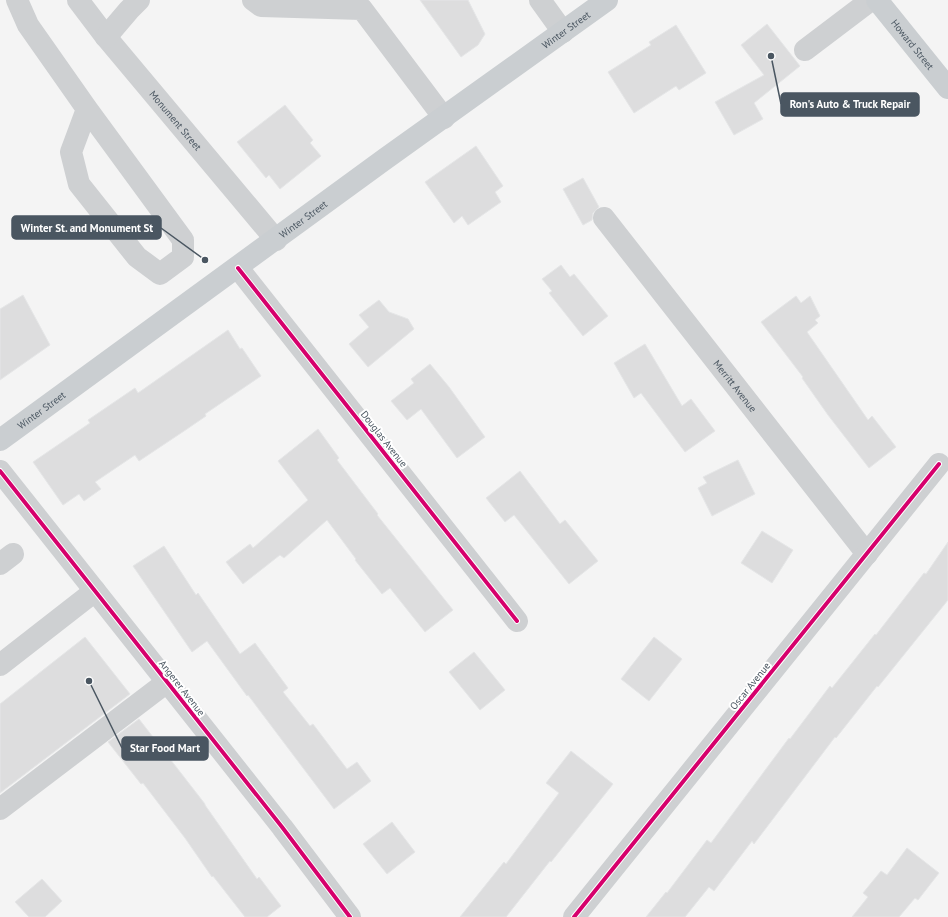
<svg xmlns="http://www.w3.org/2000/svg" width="948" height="917" font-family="'PT Sans',sans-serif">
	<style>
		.building { fill: #ddddde; stroke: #e5e6e7 }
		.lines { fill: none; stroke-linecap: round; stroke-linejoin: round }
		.minor { stroke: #ced0d2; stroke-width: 22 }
		.major { stroke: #caced1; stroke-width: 22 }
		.cycleway-casing { stroke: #fff; stroke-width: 6 }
		.cycleway { stroke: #d6006c; stroke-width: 4 }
		.labels { text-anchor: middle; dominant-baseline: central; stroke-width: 4; stroke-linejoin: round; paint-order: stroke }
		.street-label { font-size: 10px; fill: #4a5661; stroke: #fff }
		.leader { fill: none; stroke: #4a5661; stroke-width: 1.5 }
		.callout-dot { fill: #4a5661; stroke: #fff; stroke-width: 1.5 }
		.callout { fill: #4a5661; stroke: #4a5661; stroke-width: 1.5 }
		.callout-label { font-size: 11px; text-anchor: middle; font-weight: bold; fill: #fff }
	</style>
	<rect width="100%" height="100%" fill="#f4f4f4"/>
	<g class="building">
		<polygon points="420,0 468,0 485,34 478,45 461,57"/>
		<polygon points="767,24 800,66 754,103 763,119 734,135 715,102 764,75 741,45"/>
		<polygon points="676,25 706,73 679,90 676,86 634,113 608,72 651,45 649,42"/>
		<polygon points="285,105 313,140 310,143 321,156 280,189 269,175 266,178 237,142"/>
		<polygon points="476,146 503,186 495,192 501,202 468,225 462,216 454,223 425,182"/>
		<polygon points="583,178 599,207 593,213 592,220 583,225 563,189"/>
		<polygon points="561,265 570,277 574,274 608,316 583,336 549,293 552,291 542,279"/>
		<polygon points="23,295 50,345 0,380 0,309"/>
		<polygon points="796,296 801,303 810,296 820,316 815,320 818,323 807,332 868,420 872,416 896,447 869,468 828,415 802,378 803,377 761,322"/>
		<polygon points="379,300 389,312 408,319 414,329 368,367 349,344 369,327 359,315"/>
		<polygon points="228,330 240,349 242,348 261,376 205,414 206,416 187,429 139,461 135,455 95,482 101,489 84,501 79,494 63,505 33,462 90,423 88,420 135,388 138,393"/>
		<polygon points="645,344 682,406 691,399 715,431 685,452 641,393 634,398 614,363"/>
		<polygon points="430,364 449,387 485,437 457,458 421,409 407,420 391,401 414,383 411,379"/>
		<polygon points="318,429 339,458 337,460 378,514 377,515 453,610 425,632 390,588 382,594 355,560 356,559 327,520 284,558 280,555 243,584 226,562 250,544 253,548 308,500 278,461"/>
		<polygon points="738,460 755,494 712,516 698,488 707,483 703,477"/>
		<polygon points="520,471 560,524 565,520 598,561 569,584 514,515 505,522 486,498"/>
		<polygon points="762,531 793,550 772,583 741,563"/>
		<polygon points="948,542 948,600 878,687 877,686 836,738 835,737 754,844 752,841 714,891 709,887 685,917 646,917 666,892 667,893 707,840 711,843 789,738 790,739 830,686 832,688 875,634 876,635 924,573 926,574"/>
		<polygon points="164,546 196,595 198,593 240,654 255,643 288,688 283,692 310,726 313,724 347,769 357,762 371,781 334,809 248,695 247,696 207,641 192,652 133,566"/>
		<polygon points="85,637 130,694 0,793 0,704"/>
		<polygon points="654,637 682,659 649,701 621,679"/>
		<polygon points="474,652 505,690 480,710 449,672"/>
		<polygon points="139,719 205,804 205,805 257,879 259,877 281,906 267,917 245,917 213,876 212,877 185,838 143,783 141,784 108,742"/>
		<polygon points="571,751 613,784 551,862 550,861 506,917 460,917 504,862 506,864 559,793 546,783"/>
		<polygon points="392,822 415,852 387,874 363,844"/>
		<polygon points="907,848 939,873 918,900 915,898 899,917 852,917 868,897 863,893 881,871 887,875"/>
		<polygon points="42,879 62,901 45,917 29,917 15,902"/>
	</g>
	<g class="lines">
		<g class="minor">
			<polyline points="17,0 28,25 87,109 183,240 183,257 160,274 137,257 79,184 71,152 87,109"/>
			<path id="s1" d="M 78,0 L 106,37 L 276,240"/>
			<polyline points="253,0 261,6 362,9 444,118"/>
			<polyline points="540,0 563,32"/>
			<polyline points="106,37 129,10 139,0"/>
			<polyline points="805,50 871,0"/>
			<path id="s2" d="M 604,218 L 867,554"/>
			<polyline points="238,268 517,621"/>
			<polyline points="0,471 282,827 350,917"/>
			<polyline points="0,564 13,554"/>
			<polyline points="0,665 95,591"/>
			<polyline points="0,809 167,682"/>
			<polyline points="574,917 939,464"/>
		</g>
		<g class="major">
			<path id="s3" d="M 877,0 L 948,88"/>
			<path id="s4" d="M 0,440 L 385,159 L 607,0"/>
		</g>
		<g class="cycleway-casing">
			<g id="cycleway">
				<polyline points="238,268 517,621"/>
				<polyline points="0,471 282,827 350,917"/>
				<polyline points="574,917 939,464"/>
			</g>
		</g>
		<use href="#cycleway" class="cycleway"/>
	</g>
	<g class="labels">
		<g class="street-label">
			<text stroke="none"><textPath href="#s4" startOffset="699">Winter Street</textPath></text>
			<text stroke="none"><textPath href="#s3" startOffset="57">Howard Street</textPath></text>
			<text stroke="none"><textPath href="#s1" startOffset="155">Monument Street</textPath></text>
			<text stroke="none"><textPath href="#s4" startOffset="375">Winter Street</textPath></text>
			<text stroke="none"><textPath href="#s2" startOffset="213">Merritt Avenue</textPath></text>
			<text stroke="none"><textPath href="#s4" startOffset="51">Winter Street</textPath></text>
			<text transform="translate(384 439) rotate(52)">Douglas Avenue</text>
			<text transform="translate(750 686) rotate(-51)">Oscar Avenue</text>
			<text transform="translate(182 688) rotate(52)">Angerer Avenue</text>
		</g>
	</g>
	<path class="leader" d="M771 56L781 104M205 260L161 228M89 681L122 748"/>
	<g class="callout-dot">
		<circle cx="771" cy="56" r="4"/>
		<circle cx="205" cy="260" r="4"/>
		<circle cx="89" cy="681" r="4"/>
	</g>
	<g class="callout">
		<rect x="781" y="93" width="138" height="23" rx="4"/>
		<rect x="12" y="216" width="149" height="23" rx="4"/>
		<rect x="122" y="737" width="86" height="23" rx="4"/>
	</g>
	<g class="callout-label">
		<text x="850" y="108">Ron's Auto &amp; Truck Repair</text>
		<text x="87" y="232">Winter St. and Monument St</text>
		<text x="165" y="752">Star Food Mart</text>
	</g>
</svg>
